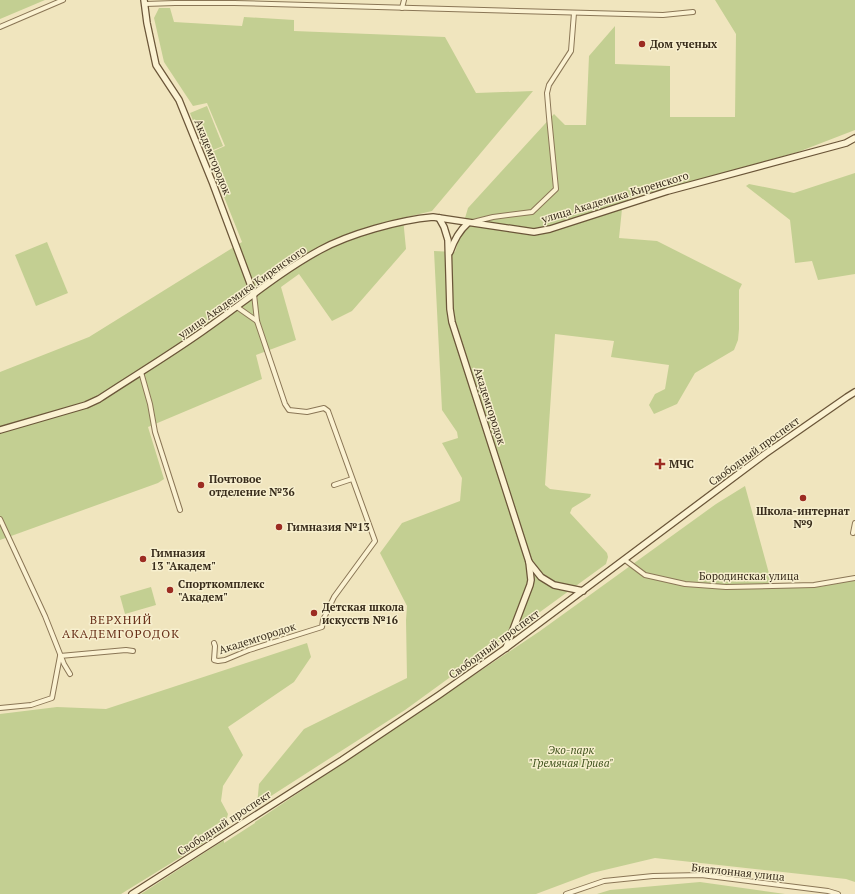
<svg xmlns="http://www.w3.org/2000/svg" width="855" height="894" font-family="'PT Serif',serif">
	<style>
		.green { fill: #c3cf92 }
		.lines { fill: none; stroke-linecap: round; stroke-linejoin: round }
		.street-casing { stroke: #8a7656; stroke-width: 6 }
		.secondary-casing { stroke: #6b5639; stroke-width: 8 }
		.street { stroke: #fbf2d2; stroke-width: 4 }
		.secondary { stroke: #fbf2d2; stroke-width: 5.5 }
		.poi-dot { fill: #9c2c22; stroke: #f7efce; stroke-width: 1.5 }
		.labels { text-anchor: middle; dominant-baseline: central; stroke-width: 3; stroke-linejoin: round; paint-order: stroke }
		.poi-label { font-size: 11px; font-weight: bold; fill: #382c1b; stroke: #f7efce; text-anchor: start }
		.street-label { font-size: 11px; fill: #382c1b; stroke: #f7efce }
		.park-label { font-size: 11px; font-style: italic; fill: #445621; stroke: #f7efce }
		.neighbourhood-label { font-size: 12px; letter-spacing: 1px; fill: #672f18; stroke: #f7efce }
	</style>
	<rect width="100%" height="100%" fill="#f0e5be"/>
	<g class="green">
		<polygon points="0,0 45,0 0,19"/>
		<polygon points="715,0 855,0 855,130 798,152 690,182 629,198 622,209 619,238 657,241 742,284 739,290 739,329 738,340 734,350 695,373 677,404 654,414 649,405 655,394 665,389 669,365 611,357 614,341 555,334 545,485 550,489 591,494 590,497 572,508 570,513 607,553 608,557 606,564 405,710 257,805 259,784 304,729 407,678 406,620 407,606 380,553 402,523 460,501 462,478 442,443 458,438 457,432 442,410 434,251 455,252 468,208 554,114 565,125 586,125 589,56 615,26 615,64 670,66 670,117 735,117 736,34"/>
		<polygon points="159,8 170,8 174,22 242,26 244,17 294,20 294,31 445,37 476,93 533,91 432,211 403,218 406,249 352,311 332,321 299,274 281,287 296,340 256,355 262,379 148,427 164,479 158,483 0,540 0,372 89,337 242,242 207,154 225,146 207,103 193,106 164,62 154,18"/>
		<polygon points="207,106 223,146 206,153 190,113"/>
		<polygon points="855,173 855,274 818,280 812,261 795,263 790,220 746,186 749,184 794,193"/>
		<polygon points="47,242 68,293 36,306 15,255"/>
		<polygon points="745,486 773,588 819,587 855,580 855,882 846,879 655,858 592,873 536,894 141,894 224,840 224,843 255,823 255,822 540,631 716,504"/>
		<polygon points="151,587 156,605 125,614 120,596"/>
		<polygon points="307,643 311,657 294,682 228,727 243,755 223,786 221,801 228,814 223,831 121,894 0,894 0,714 57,707 106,709"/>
		<polygon points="700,882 785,894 597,894 610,890"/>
	</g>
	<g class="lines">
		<g class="street-casing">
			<g id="street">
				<polyline points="145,4 175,3 234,3 663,15 693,12"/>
				<polyline points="402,8 404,0"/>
				<polyline points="0,27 63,0"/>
				<polyline points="473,222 493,217 532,212 556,189 549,117 547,93 549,85 571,51 574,13"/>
				<polyline points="237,307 257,321"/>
				<polyline points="141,372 150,404 155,432 180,510"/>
				<polyline points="334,485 352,479"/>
				<polyline points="0,519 45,616 64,664 70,674"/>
				<polyline points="853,533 855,523"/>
				<polyline points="625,560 645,575 685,584 726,587 814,585 855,578"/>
				<polyline points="214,643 215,646 214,660 218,661 225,660 249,650 322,627 323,620 334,597 375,541 328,411 324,408 307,412 289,410 285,404 257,321 254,294"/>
				<polyline points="60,656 126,650 133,651"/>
				<polyline points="0,708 31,705 52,698 60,656"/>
				<polyline points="566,894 604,881 653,876 701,875 828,891 838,894"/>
			</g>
		</g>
		<g class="secondary-casing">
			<g id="secondary">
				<polyline points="144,0 147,23 156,65 179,100 213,184 254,294"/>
				<polyline points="439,218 444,227 448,240 450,309 452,322 529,562 531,580 530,585 506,648"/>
				<path d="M 450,252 C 454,240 459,231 468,223"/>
				<path d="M 0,430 L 86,405 L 99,399 C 134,376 169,355 203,331 C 242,304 278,273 320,250 C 349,234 399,220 433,217 L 534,232 L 550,229 L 668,191 L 846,143 L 855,138"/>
				<polyline points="529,562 541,577 554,585 583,591"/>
				<polyline points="132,894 342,760 439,695 506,648 765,454 847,397 855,392"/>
			</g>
		</g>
		<use href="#street" class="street"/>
		<use href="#secondary" class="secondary"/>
	</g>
	<g class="poi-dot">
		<circle cx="642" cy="44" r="4"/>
		<path d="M658 458h4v4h4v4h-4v4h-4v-4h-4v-4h4z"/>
		<circle cx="201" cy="485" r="4"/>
		<circle cx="803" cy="498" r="4"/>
		<circle cx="279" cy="527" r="4"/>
		<circle cx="143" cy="559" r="4"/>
		<circle cx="170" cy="590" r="4"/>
		<circle cx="314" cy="613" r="4"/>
	</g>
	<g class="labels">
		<g class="poi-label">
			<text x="650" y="44">Дом ученых</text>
			<text x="669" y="464">МЧС</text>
			<text x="209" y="479">Почтовое<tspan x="209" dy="13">отделение №36</tspan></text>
			<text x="803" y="511" text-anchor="middle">Школа-интернат<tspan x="803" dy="13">№9</tspan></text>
			<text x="287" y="527">Гимназия №13</text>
			<text x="151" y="553">Гимназия<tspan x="151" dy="13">13 "Академ"</tspan></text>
			<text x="178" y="584">Спорткомплекс<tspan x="178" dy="13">"Академ"</tspan></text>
			<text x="322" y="607">Детская школа<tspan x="322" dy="13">искусств №16</tspan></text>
		</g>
		<g class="street-label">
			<text transform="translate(213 157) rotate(68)">Академгородок</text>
			<text transform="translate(615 197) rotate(-17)">улица Академика Киренского</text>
			<text transform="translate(242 292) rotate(-35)">улица Академика Киренского</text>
			<text transform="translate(490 406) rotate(72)">Академгородок</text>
			<text transform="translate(754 451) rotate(-36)">Свободный проспект</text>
			<text x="749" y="576">Бородинская улица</text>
			<text transform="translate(257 638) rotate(-18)">Академгородок</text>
			<text transform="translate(494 644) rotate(-36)">Свободный проспект</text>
			<text transform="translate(224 823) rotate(-33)">Свободный проспект</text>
			<text transform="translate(738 872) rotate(6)">Биатлонная улица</text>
		</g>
		<g class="park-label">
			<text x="571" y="750">Эко-парк<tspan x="571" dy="13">"Гремячая Грива"</tspan></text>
		</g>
		<g class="neighbourhood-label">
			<text x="121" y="619">ВЕРХНИЙ<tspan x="121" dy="14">АКАДЕМГОРОДОК</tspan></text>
		</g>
	</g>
</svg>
